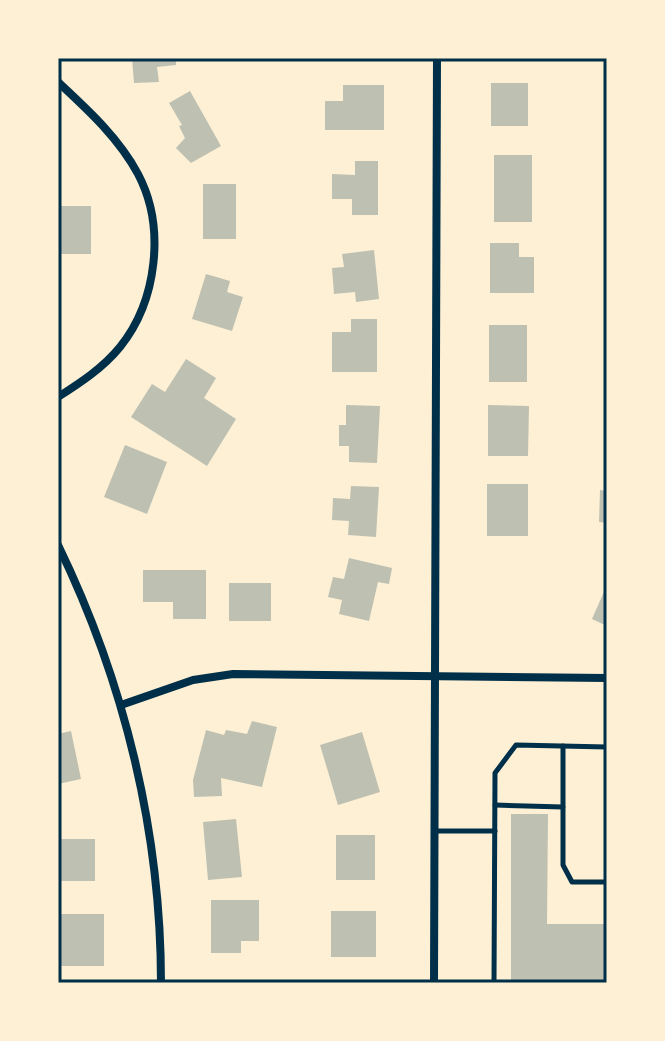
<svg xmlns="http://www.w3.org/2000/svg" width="665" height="1041" font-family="'Source Sans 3',sans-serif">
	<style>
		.building { fill: #bec0b2 }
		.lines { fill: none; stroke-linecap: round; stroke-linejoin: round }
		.service { stroke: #003049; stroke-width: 5 }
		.minor { stroke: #003049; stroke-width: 8 }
		.neatline { fill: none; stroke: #003049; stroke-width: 3 }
	</style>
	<rect width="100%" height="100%" fill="#fdf0d5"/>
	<g class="building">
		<polygon points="132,58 176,58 176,65 157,67 159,82 134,83"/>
		<rect x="491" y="83" width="37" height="43"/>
		<polygon points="343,85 384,85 384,130 325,130 325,101 343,101"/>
		<polygon points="190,91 221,146 191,163 176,148 185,138 179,126 182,125 169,103"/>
		<rect x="494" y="155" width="38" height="67"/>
		<polygon points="355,161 378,161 378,215 352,215 352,199 332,199 332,174 355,175"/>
		<rect x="203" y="184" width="33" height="55"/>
		<rect x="58" y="206" width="33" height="48"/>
		<polygon points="490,243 519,243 519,257 534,257 534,293 490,293"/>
		<polygon points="374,250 379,299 356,302 355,292 334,294 332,268 344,267 342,254"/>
		<polygon points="206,274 230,281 227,292 243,297 232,331 192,319"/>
		<polygon points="351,319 377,319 377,372 332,372 332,332 351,332"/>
		<rect x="489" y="325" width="38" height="57"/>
		<polygon points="186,359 216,378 204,398 236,419 207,466 131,417 152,384 165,392"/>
		<polygon points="346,405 380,406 377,463 349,462 349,446 339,446 339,425 346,425"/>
		<polygon points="488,405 529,406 528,456 488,456"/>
		<polygon points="125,445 167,462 147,514 104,497"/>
		<rect x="487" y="484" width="41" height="52"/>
		<polygon points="351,486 379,487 376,537 348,535 349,521 332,520 333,498 350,499"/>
		<polygon points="600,490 607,491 607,523 599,522"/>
		<polygon points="349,558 392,568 389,584 378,582 369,621 339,614 342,600 328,597 333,577 344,579"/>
		<polygon points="143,570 206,570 206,619 173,619 173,602 143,602"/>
		<rect x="229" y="583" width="42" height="38"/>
		<polygon points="607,585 607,626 592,619"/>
		<polygon points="252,721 277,727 262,787 221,778 222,796 194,797 193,780 206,730 224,735 226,730 247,734"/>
		<polygon points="71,731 81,779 58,784 58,734"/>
		<polygon points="362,732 380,792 338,805 320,745"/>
		<polygon points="511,814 548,814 547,924 607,924 607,983 511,983"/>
		<polygon points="236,819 242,877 208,880 203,822"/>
		<rect x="336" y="835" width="39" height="45"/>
		<rect x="58" y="839" width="37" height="42"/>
		<polygon points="211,900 259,900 259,941 241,941 241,953 211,953"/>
		<rect x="331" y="911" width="45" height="46"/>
		<rect x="58" y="914" width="46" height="52"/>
	</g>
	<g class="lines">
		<g class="service">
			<polyline points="563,746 563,865 572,882 607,882"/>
			<polyline points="495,805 563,807"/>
			<polyline points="435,831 495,831"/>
			<polyline points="494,983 495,773 516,745 607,747"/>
		</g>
		<g class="minor">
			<path d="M 58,82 C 87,109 119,138 138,174 C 166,227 157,301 120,347 C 103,368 80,383 58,397"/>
			<path d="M 58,545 C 124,681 161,831 161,983"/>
			<polyline points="121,705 193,680 233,674 607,678"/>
			<polyline points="434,983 437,58"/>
		</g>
	</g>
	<rect width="665" height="1041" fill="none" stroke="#fdf0d5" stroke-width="120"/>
	<rect x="60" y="60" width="545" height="921" class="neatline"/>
</svg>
